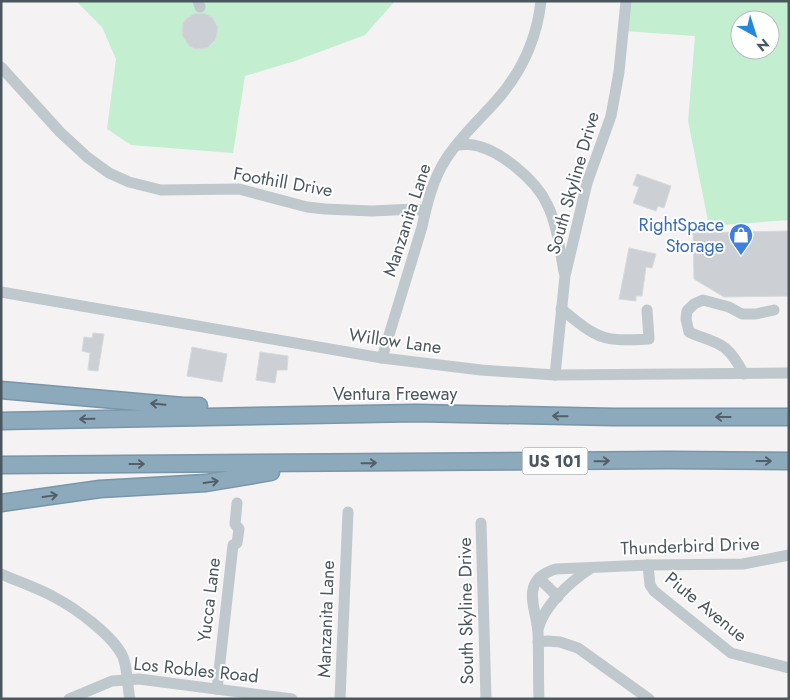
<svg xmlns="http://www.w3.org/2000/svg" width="790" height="700" font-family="Jost,sans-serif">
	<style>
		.green { fill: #c4eed0; fill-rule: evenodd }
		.building { fill: #ccd0d4; stroke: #d6d9dd }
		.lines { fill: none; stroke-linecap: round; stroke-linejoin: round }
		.highway-casing { stroke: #7895a9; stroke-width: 19 }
		.minor { stroke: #bfc8cd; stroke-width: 11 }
		.highway { stroke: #8daabd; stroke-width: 16 }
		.oneway { stroke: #525f68 }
		.labels { text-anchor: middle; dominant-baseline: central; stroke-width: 4; stroke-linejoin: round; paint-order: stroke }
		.shield { fill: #fff; stroke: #81898f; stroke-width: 1 }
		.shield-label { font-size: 16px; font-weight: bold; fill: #4b575f }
		.street-label { font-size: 18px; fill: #4b575f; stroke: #fff }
		.shop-label { font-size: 18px; fill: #366cbe; stroke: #fff; text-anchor: end }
	</style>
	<rect width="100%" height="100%" fill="#f4f2f2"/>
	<g class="green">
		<polygon points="76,1 395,1 365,35 295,61 245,76 233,153 131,145 107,129 116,59 102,27"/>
		<path d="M 626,1 L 789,1 L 789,220 L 709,226 L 688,121 L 695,36 L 623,31 ZM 740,20 L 770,20 L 770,50 L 740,50 Z"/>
	</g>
	<g class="building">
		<polygon points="195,13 199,14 204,13 212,17 218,27 216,39 207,48 195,49 189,46 182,35 183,23 186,19"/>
		<polygon points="637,174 671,186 664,208 658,206 656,211 633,203 639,187 633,185"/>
		<polygon points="789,231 789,296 724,297 694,279 693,233"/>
		<polygon points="629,248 656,254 652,268 646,267 642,296 636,296 636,301 619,299"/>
		<polygon points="93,333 104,334 98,371 88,370 90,353 82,351 84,337 92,338"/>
		<polygon points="192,347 227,354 222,382 187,376"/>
		<polygon points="260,352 288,356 287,370 277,370 275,383 256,380"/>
	</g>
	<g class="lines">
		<g class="highway-casing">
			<g id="highway">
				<polyline points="1,390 183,406 199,406"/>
				<polyline points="1,421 416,413 613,417 789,417"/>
				<polyline points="1,465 668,460 789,461"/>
				<polyline points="1,503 100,489 206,483 271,472"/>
			</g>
		</g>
		<g class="minor">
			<polyline points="198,1 200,7"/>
			<polyline points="1,67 60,132 87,157 109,173 129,182 161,190 239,189 307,207 325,209 372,211 415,209 425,211"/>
			<path d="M 457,145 C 462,145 467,144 473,145 C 499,149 536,180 547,204 C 557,224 560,250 564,272"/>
			<polyline points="1,292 382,358 481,370 555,375 789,373"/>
			<path d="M 561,309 C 572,317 582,327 594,333 C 609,342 631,340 649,339 L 647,310"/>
			<path d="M 382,358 L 422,227 C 427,203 433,179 446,159 C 460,137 479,120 496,101 C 521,73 537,38 541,1"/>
			<path d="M 744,374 C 739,365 733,354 725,348 C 715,340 701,338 689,332 L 686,319 L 687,311 L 694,304 L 703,300 L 729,307 L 742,314 L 756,314 L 774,310"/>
			<polyline points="555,375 565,276 587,183 611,116 619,72 626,1"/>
			<polyline points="481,523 486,699"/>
			<polyline points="648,565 650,585 654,591 731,653 789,668"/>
			<path d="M 1,574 C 19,582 38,588 54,597 C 75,608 113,635 123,657 C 128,670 127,685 130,699"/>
			<polyline points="539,578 558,597"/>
			<path d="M 538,629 C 545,604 570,582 591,568"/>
			<polyline points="538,642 548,641 560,642 578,648 649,699"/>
			<polyline points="217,689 233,545 237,543 239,529 235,524 237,503"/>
			<polyline points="69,699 112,681 139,679 292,699"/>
			<polyline points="340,699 348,512"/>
			<path d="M 539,699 C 538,676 539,654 538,632 C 536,607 519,580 556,569 L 648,565 L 743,564 L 789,555"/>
		</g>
		<use href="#highway" class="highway"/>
	</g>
	<defs><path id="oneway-shaft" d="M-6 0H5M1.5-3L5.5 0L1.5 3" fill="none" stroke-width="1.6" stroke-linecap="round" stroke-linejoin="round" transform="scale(1.25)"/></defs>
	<g class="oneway">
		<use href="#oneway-shaft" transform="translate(158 404) rotate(-175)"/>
		<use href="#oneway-shaft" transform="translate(560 416) rotate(-179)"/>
		<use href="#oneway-shaft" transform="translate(723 417) rotate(180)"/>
		<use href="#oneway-shaft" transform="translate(87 419) rotate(179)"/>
		<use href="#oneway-shaft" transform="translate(602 461) rotate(-1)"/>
		<use href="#oneway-shaft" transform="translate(764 461)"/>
		<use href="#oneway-shaft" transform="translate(369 463) rotate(-1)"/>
		<use href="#oneway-shaft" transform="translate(137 464)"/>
		<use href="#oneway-shaft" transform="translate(211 482) rotate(-8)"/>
		<use href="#oneway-shaft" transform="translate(50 496) rotate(-8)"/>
	</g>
	<defs>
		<g id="shop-pin" transform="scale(1.25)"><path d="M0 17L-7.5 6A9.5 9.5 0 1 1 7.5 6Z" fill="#3f7fe0" stroke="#fff"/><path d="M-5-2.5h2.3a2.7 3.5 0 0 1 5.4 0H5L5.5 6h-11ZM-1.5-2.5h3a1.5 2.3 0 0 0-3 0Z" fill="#fff"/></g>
	</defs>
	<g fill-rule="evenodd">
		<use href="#shop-pin" x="741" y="235"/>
	</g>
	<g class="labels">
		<rect class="shield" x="522.5" y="447.5" width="65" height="27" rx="4"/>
		<g class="shield-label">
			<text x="555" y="461">US 101</text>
		</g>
		<g class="street-label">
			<text transform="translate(283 182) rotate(10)">Foothill Drive</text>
			<text transform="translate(573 183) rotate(-74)">South Skyline Drive</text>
			<text transform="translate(407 220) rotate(-72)">Manzanita Lane</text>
			<text transform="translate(395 341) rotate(8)">Willow Lane</text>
			<text x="395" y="394">Ventura Freeway</text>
			<text transform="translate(690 546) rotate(-2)">Thunderbird Drive</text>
			<text transform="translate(209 600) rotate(-83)">Yucca Lane</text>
			<text transform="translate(706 607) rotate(39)">Piute Avenue</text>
			<text transform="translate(466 611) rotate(-91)">South Skyline Drive</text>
			<text transform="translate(326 619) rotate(-88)">Manzanita Lane</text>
			<text transform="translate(196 670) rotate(6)">Los Robles Road</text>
		</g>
		<g class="shop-label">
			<text x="724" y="225">RightSpace<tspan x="724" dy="21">Storage</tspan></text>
		</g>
	</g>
	<rect width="790" height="700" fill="none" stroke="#4b575f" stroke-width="5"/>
	<g transform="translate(755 35) rotate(141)"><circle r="24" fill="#ffffff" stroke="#b7bcbf"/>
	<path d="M0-4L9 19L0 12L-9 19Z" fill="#2588db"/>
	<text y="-8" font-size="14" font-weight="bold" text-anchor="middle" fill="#4b575f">N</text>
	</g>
</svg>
